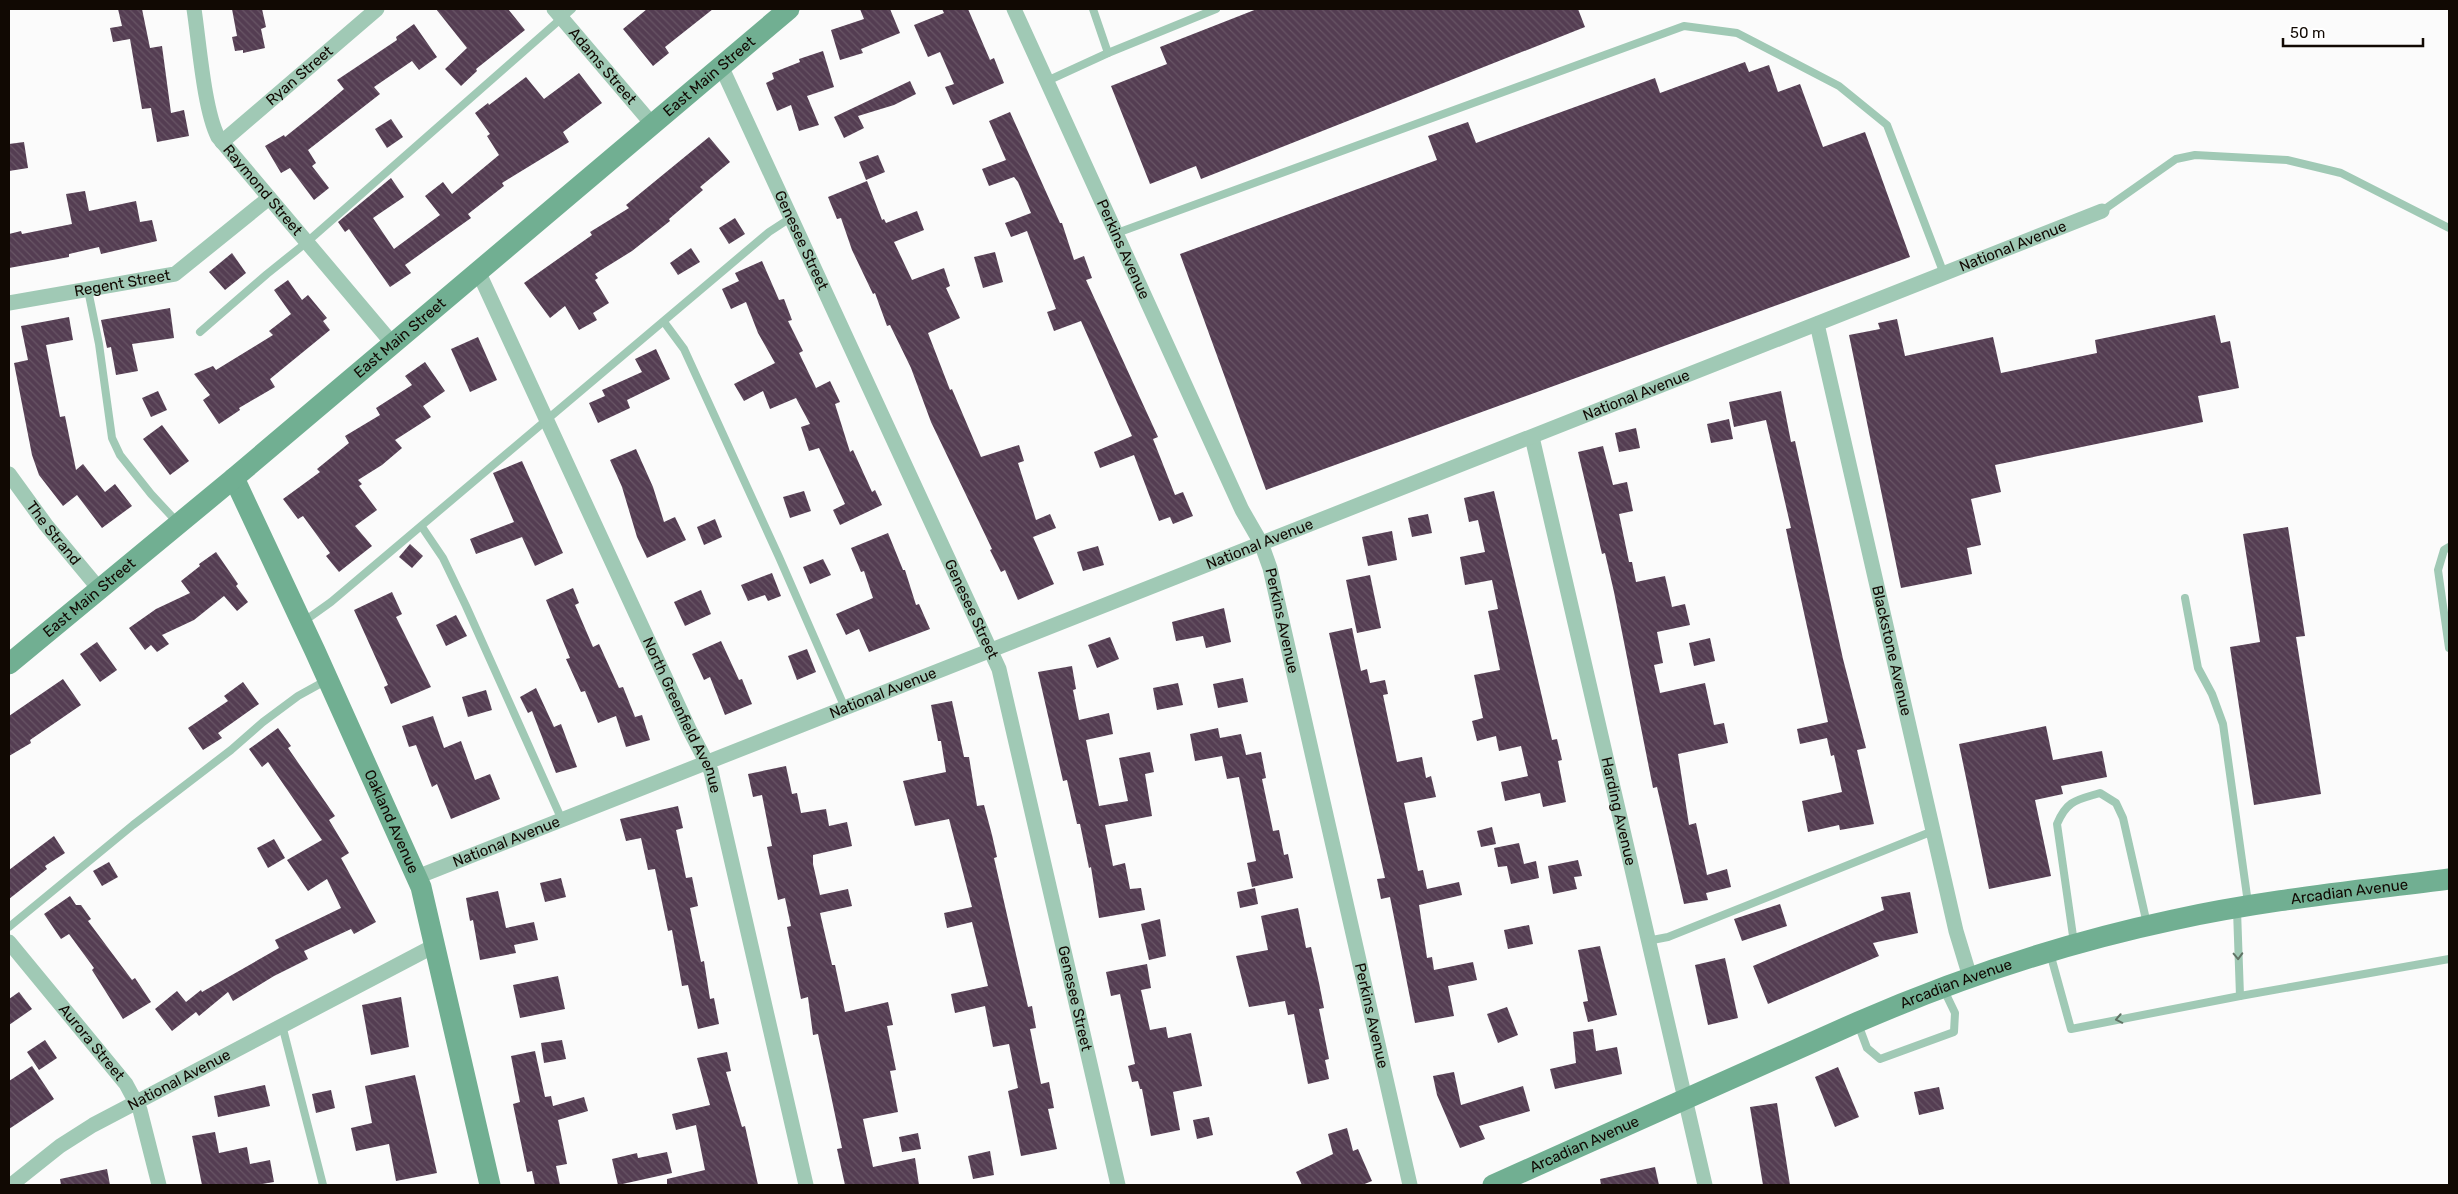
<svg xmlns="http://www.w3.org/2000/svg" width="2458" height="1194" font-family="Rubik,sans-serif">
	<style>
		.building { fill: url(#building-back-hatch) }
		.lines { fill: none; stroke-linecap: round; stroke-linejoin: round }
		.lane { stroke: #a0c9b5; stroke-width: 8 }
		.street { stroke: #a0c9b5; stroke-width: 15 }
		.secondary { stroke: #71af92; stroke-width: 21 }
		.oneway { stroke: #607365 }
		.labels { text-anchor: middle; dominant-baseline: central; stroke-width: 5; stroke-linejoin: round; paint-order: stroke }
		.street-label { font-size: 15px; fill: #110903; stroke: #fff }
	</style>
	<defs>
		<pattern id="building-back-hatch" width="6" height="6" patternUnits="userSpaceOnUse" patternTransform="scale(1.25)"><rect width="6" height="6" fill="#543d52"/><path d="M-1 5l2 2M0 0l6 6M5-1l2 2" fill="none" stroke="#685565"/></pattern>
	</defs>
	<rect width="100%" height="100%" fill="#fbfbfb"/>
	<g class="building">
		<polygon points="118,9 142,9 150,48 162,46 171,113 184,110 189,136 157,142 151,108 142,109 130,39 113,42 110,28 122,26"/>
		<polygon points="232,9 262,9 266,27 261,29 265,48 243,53 243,50 235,51 232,37 237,36"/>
		<polygon points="436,9 508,9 525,30 476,69 477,71 461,86 445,69 467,48"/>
		<polygon points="647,9 713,9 665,47 669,53 653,66 623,29"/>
		<polygon points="860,9 890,9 900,33 861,49 863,53 840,60 831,30 864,19"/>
		<polygon points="942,9 968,9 990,60 994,58 1004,83 953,105 945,87 954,84 940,52 928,57 914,25 944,13"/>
		<polygon points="1257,9 1578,9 1585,27 1201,179 1196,166 1150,184 1111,86 1167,64 1160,47"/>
		<polygon points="414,24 437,57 419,70 412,61 374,87 380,94 308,150 316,163 312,166 329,188 314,200 290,168 281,173 265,146 284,135 285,137 320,109 344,89 337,80 397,40 396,37"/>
		<polygon points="823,51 834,87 807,96 819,125 799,131 791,105 777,111 766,83 774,79 772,73 800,62 799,59"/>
		<polygon points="1745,62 1749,72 1769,65 1778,92 1800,84 1823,147 1865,132 1910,257 1266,490 1180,254 1437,160 1428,136 1468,122 1476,143 1655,78 1660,93"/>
		<polygon points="579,73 602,103 563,132 569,142 502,183 504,186 468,214 471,218 405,265 411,273 390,287 349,229 345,232 338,222 391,178 404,197 373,218 394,249 440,215 425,196 443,182 452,194 499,155 487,136 490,134 475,113 488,103 489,105 526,77 544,99"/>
		<polygon points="910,81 916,94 894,105 858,116 864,128 844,138 834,117"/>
		<polygon points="1010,112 1060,223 1062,223 1074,260 1084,256 1092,278 1086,280 1158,437 1153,439 1175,495 1183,492 1193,516 1173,524 1170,517 1159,521 1134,455 1100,468 1094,452 1132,436 1081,321 1054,331 1047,312 1056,309 1027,231 1011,237 1005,223 1031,213 1018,182 1014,177 989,186 982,169 1006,160 989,121"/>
		<polygon points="391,119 403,137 387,148 375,129"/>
		<polygon points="709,137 730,162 700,187 703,190 669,219 670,221 632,251 595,274 598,278 595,280 609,303 593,313 597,320 579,330 565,306 550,318 524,283 592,235 590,232 629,208 626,205"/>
		<polygon points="24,142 28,168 9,171 9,144"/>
		<polygon points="878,155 885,172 866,180 859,162"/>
		<polygon points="867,181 882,220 884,219 886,223 917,211 924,230 894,242 912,280 944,268 950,286 946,288 960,318 928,333 950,390 952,389 981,457 1019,445 1024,461 1018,463 1036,520 1050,514 1056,528 1033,537 1054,584 1018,600 1005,570 1001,572 990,550 992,549 931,422 911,368 890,325 887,326 875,293 873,294 852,250 841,218 837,219 828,197"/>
		<polygon points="85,191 89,211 136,201 140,222 152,220 157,241 101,254 99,247 69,254 69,257 9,268 9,234 21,231 22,234 72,224 66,194"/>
		<polygon points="735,218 745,234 729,244 719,228"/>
		<polygon points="691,248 700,262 678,275 670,263"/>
		<polygon points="995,252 1003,282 983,288 974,257"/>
		<polygon points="232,253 246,273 225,290 209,272"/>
		<polygon points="762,261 779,300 784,299 792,320 788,321 803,351 799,353 816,388 830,381 840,402 835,404 850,452 853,450 872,492 875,490 882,505 840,525 833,510 845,504 819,448 809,451 801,427 810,424 796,398 770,409 763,391 744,401 734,384 775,363 758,333 746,302 731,309 722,289 739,281 735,273"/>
		<polygon points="288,280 302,300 308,295 327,318 323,321 330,330 270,379 275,387 239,408 240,410 219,424 203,400 210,395 194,374 213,366 216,370 273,335 269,331 291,314 274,290"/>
		<polygon points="170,308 174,338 132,344 138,371 116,375 111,347 107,348 101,320"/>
		<polygon points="2215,315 2221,343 2230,341 2239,388 2198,396 2203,422 1995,465 2001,492 1971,499 1981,545 1967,548 1972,574 1901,588 1849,335 1880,329 1878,323 1897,319 1905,356 1993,337 2001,373 2097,353 2095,340"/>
		<polygon points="69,317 73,340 46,345 60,417 65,416 76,470 83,464 105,492 115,484 132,506 102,528 77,495 63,506 39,475 32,455 14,363 28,360 21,326"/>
		<polygon points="478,337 497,380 470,392 451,349"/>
		<polygon points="656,349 670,379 627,400 630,408 598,423 589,403 605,396 602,390 642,372 635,359"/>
		<polygon points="425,362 445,391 423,406 431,417 395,440 402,448 382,465 358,480 362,484 359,486 377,510 355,526 372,546 339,572 326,556 330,553 303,516 298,519 283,499 320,472 317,469 349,443 345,436 380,415 376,408 412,385 405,376"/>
		<polygon points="158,391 167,410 151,417 142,398"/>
		<polygon points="1781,391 1791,442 1795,441 1843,659 1866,748 1857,750 1874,824 1840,830 1839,825 1808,832 1802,801 1842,792 1834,755 1831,756 1827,738 1800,744 1797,729 1828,722 1795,572 1786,529 1791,528 1766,420 1734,427 1729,402"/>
		<polygon points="1729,419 1733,439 1711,443 1707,424"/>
		<polygon points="162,425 189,461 170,475 143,439"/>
		<polygon points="1636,428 1640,448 1619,452 1615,433"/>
		<polygon points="1603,446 1613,485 1627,482 1633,511 1619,514 1629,562 1632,562 1636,582 1665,576 1672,607 1685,604 1690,625 1657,632 1663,663 1654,665 1660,693 1705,683 1714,725 1724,723 1728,743 1678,754 1689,825 1696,823 1707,875 1727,869 1731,887 1706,893 1708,900 1684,904 1657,787 1653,788 1614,592 1605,553 1602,554 1578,452"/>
		<polygon points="636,449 653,487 664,522 675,517 686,540 647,558 637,537 622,487 610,460"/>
		<polygon points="522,461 563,553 535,566 522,537 476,554 470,539 514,522 493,473"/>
		<polygon points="804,491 811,511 790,518 783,497"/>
		<polygon points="1494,491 1552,740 1557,739 1562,760 1558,761 1566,802 1543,807 1540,793 1505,801 1501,782 1528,776 1521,746 1499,751 1496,736 1477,741 1472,721 1483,718 1474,675 1500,670 1488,611 1498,609 1492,580 1465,585 1460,557 1485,552 1478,520 1469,522 1464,498"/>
		<polygon points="1428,514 1432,533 1412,537 1408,518"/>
		<polygon points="715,519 722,537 704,545 697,527"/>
		<polygon points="2288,527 2305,636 2296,637 2321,794 2254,805 2230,647 2260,642 2243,534"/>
		<polygon points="1392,531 1397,560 1368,566 1362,537"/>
		<polygon points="888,533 903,570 905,570 916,605 919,604 930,629 869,652 859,629 846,635 836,614 873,598 864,571 861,572 851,548"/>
		<polygon points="410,544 423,556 412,568 399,557"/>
		<polygon points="1098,546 1104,565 1083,571 1077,552"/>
		<polygon points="216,552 238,584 236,586 248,602 237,611 224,596 194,620 162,635 169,644 157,652 151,645 145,650 129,628 156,609 190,593 181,581 200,566 199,564"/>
		<polygon points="823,559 831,575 810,584 803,567"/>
		<polygon points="772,573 781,596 768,601 765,595 748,601 741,585"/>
		<polygon points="1370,575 1381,628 1357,633 1346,580"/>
		<polygon points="573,588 579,603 575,605 593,647 599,644 619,688 623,687 635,717 642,715 650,740 626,747 616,716 598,723 585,691 581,692 566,659 570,658 546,600"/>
		<polygon points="701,590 711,614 685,626 674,602"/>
		<polygon points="392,592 402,614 396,617 431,687 391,704 384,687 388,685 354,610"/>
		<polygon points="1224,608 1231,642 1206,648 1203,636 1176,641 1172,622"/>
		<polygon points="456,615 467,636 446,646 436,625"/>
		<polygon points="1352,628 1361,671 1367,669 1370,683 1385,680 1388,694 1383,695 1397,762 1422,757 1426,778 1431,776 1436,797 1404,803 1418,871 1423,870 1427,889 1459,882 1462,895 1419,905 1427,958 1432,957 1434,970 1473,962 1477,980 1448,986 1454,1016 1415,1023 1390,897 1381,899 1377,879 1385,878 1329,633"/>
		<polygon points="1110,637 1119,659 1097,668 1088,645"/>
		<polygon points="1710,638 1715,661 1694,666 1689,643"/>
		<polygon points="721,641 739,680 742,679 752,704 725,715 710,677 704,680 692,654"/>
		<polygon points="97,642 117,670 100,682 80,654"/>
		<polygon points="807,649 816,672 797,680 788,656"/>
		<polygon points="1072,666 1076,689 1073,690 1079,720 1109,713 1113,734 1086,740 1099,806 1128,801 1119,758 1150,752 1154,772 1145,774 1152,816 1105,825 1113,866 1125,863 1130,889 1141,888 1145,910 1099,918 1091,867 1089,868 1080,824 1077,824 1067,780 1063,781 1038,672"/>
		<polygon points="1243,678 1248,702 1218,708 1213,684"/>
		<polygon points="63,679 81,705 30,740 31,743 9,756 9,716"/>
		<polygon points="243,682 259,704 218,733 222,738 203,750 188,728 228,701 224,696"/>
		<polygon points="1178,683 1183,705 1157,710 1153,688"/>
		<polygon points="536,688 554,727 561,724 577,767 556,773 532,711 528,713 520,697"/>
		<polygon points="486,690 492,710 468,717 462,697"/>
		<polygon points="952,701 964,757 969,757 977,806 984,805 992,835 997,857 994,858 1028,1007 1032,1006 1036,1028 1030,1029 1041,1084 1049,1082 1054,1108 1048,1109 1057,1149 1021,1156 1008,1091 1018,1088 1009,1044 993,1047 985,1006 955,1013 951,994 988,986 972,922 947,928 944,913 972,907 949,819 915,826 903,781 946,772 941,741 938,741 931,705"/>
		<polygon points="433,716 444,748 461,741 475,780 490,774 500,799 451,819 437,784 432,787 416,745 409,747 402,726"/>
		<polygon points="2046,726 2053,760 2102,751 2107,777 2061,786 2063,794 2035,800 2051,876 1989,889 1959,744"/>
		<polygon points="278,728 291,746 288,748 335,816 329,820 349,853 341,858 376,922 354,934 351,929 304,951 308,959 274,976 233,1001 228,992 199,1016 196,1012 172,1031 155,1009 177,991 186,1002 201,990 202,992 279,948 275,940 341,908 327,879 308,891 287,860 322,840 268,762 262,767 249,749"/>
		<polygon points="1218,728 1220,738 1241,734 1246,755 1261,752 1266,778 1262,779 1273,831 1279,830 1284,855 1288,854 1293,878 1252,887 1247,863 1256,861 1239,777 1227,779 1222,756 1195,761 1190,734"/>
		<polygon points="786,766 792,794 797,793 801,813 826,809 829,826 847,822 852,846 813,855 813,864 820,895 848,889 852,906 820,913 832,965 835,965 845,1012 888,1002 893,1025 887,1026 896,1070 890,1071 898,1112 863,1119 873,1167 915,1158 919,1185 845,1185 837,1149 842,1148 818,1034 813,1035 808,997 801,999 787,927 791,926 785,898 778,900 767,847 772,846 762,795 753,797 748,774"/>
		<polygon points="678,806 683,828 676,830 686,878 692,877 698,906 690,908 701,962 704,961 710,999 714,998 719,1024 698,1029 688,985 682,986 672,930 668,931 655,869 648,870 641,838 626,841 620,819"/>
		<polygon points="1492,827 1496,844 1481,847 1477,831"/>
		<polygon points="54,836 65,853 45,866 47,869 9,899 9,870"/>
		<polygon points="274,839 285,858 268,868 257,848"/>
		<polygon points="1519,843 1524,864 1536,861 1539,878 1511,884 1507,866 1498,867 1494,848"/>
		<polygon points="1578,860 1582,876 1574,877 1577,889 1553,894 1548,866"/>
		<polygon points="109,862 118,877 102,886 93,871"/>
		<polygon points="561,878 566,897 545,902 540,883"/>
		<polygon points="1255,888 1258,904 1240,908 1237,892"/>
		<polygon points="498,891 506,928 534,922 538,940 514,945 516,953 480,960 473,920 470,921 466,898"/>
		<polygon points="1910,892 1918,933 1873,943 1879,956 1768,1004 1753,966 1884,910 1881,897"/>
		<polygon points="70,896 76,905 81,905 91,919 88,921 132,980 135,978 151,1002 123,1019 92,970 94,968 69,934 61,939 44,914"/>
		<polygon points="1780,904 1787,926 1742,941 1734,919"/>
		<polygon points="1298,908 1306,948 1311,947 1319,983 1324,1008 1319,1009 1329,1059 1325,1060 1329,1079 1308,1084 1294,1014 1288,1015 1285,1001 1249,1007 1236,956 1268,950 1261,916"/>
		<polygon points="1160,919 1166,956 1149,960 1141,924"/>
		<polygon points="1529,925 1533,944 1508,949 1504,930"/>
		<polygon points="1600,946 1617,1015 1588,1022 1583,1002 1588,1001 1578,950"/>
		<polygon points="1725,958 1738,1018 1708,1025 1695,965"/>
		<polygon points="1147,964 1151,988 1141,990 1150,1030 1166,1027 1168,1038 1191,1033 1202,1086 1173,1092 1180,1130 1151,1136 1142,1089 1140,1089 1138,1081 1132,1082 1128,1066 1135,1064 1120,994 1111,996 1106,972"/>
		<polygon points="558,976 565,1009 520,1018 513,985"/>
		<polygon points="19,992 32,1009 9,1025 9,999"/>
		<polygon points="401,997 409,1047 371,1055 362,1005"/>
		<polygon points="1507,1007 1518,1035 1498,1043 1487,1014"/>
		<polygon points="1593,1029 1596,1051 1617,1047 1622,1074 1555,1089 1550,1069 1576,1063 1573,1032"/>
		<polygon points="45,1040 57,1058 39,1070 27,1052"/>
		<polygon points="562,1040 566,1059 544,1063 541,1043"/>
		<polygon points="535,1051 545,1097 551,1096 553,1106 584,1097 588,1111 558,1120 567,1164 556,1166 560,1185 535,1185 532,1171 527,1172 513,1104 520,1102 511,1056"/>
		<polygon points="727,1052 731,1071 726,1072 742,1127 745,1126 758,1185 667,1185 667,1179 705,1170 696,1125 676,1130 672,1114 710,1105 697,1058"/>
		<polygon points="32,1066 54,1099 9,1129 9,1081"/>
		<polygon points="1838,1067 1859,1117 1835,1127 1815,1077"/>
		<polygon points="1454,1072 1461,1105 1523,1086 1530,1111 1479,1126 1485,1139 1460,1148 1437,1095 1433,1076"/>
		<polygon points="415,1075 437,1173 396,1181 389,1144 356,1151 351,1128 372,1123 365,1086"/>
		<polygon points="265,1085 270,1106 218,1117 214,1096"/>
		<polygon points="1939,1087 1944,1109 1919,1115 1914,1092"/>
		<polygon points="331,1090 335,1108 316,1113 312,1094"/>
		<polygon points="1777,1103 1790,1185 1763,1185 1750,1107"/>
		<polygon points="1209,1117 1213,1135 1197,1139 1193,1120"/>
		<polygon points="1347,1128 1353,1151 1358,1149 1372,1181 1362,1185 1302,1185 1296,1172 1333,1154 1328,1134"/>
		<polygon points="215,1132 219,1153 247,1147 250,1164 270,1160 274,1182 256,1185 202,1185 192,1136"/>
		<polygon points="918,1133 921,1149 902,1152 899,1137"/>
		<polygon points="990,1151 994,1175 973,1179 968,1156"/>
		<polygon points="667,1152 672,1173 618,1185 612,1159 637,1153 638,1158"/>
		<polygon points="1655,1167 1659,1185 1601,1185 1600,1179"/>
		<polygon points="107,1169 110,1185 61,1185 60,1179"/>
	</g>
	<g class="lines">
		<g class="lane">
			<polyline points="1108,53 1216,9"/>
			<polyline points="1047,81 1108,53 1093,9"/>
			<polyline points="2102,211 2176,159 2195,155 2287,160 2341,173 2449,228"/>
			<polyline points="1117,233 1684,26 1737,33 1839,86 1887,125 1944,274"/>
			<polyline points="88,290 99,344 112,438 120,455 151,494 177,522"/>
			<polyline points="664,322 684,349 779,557 845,708"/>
			<polyline points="200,332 267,274 307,242 572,9"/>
			<polyline points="422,527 443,558 466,606 562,820"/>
			<polyline points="2449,547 2444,550 2438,570 2449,648"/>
			<polyline points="2185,598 2198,668 2212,694 2223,724 2248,903"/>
			<polyline points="303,622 331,602 769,232 792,217"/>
			<polyline points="9,927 133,825 231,750 263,722 298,696 327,680"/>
			<polyline points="1647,941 1668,937 1933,831"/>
			<path d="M 2074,943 L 2057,824 C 2067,800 2077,800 2100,793 L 2116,803 L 2123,818 L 2147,924"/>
			<polyline points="2050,953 2071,1029 2240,996 2237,910"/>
			<polyline points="2240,996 2449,959"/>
			<polyline points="1858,1024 1867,1048 1880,1059 1954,1032 1955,1013 1943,988"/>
			<polyline points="282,1025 323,1185"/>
		</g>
		<g class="street">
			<path id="s1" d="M 194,9 C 199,41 204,110 218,137 L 392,343"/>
			<path id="s2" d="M 554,9 L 652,124"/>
			<path id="s3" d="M 1014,9 L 1242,510 L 1261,543 L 1270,568 L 1410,1185"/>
			<path id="s4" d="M 721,66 L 999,669 L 1118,1185"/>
			<path id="s5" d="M 222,142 L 377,9"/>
			<path id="s6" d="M 478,271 L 689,729 L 711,771 L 806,1185"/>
			<path id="s7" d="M 9,303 L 175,274 L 269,198"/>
			<path id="s8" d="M 1817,324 L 1956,931 L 1970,977"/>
			<path id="s9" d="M 1532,437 L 1705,1185"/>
			<path id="s10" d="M 9,474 L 46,525 L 100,590"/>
			<path id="s11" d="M 417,877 L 2102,211"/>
			<path id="s12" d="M 9,942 L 126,1084 L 140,1110 L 159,1185"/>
			<path id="s13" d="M 11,1185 L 60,1146 L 93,1125 L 434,946"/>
		</g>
		<g class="secondary">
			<path id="s14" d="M 234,478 L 315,651 L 421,887 L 490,1185"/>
			<path id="s15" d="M 9,664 L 234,478 L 789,9"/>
			<path id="s16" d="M 1493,1185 L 1858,1022 C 1959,978 2065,943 2173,920 C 2264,900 2357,891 2449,879"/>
		</g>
	</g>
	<defs><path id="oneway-chevron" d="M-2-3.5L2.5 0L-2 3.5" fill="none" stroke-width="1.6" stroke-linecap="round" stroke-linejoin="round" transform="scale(1.25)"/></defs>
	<g class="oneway">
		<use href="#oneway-chevron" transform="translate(2238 956) rotate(88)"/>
		<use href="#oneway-chevron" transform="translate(2119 1019) rotate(169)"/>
	</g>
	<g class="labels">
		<g class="street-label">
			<text stroke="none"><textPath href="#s2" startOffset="75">Adams Street</textPath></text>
			<text stroke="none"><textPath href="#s5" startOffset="102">Ryan Street</textPath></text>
			<text stroke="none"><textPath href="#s15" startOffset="914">East Main Street</textPath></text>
			<text stroke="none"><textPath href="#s1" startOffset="200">Raymond Street</textPath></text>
			<text stroke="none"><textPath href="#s4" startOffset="192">Genesee Street</textPath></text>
			<text stroke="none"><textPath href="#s11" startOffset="1716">National Avenue</textPath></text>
			<text stroke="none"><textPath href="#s3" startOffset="264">Perkins Avenue</textPath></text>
			<text stroke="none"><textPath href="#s7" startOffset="115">Regent Street</textPath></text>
			<text stroke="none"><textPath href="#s15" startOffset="509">East Main Street</textPath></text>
			<text stroke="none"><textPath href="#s11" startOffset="1311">National Avenue</textPath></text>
			<text stroke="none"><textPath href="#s10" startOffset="74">The Strand</textPath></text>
			<text stroke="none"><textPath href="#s11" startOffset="906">National Avenue</textPath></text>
			<text stroke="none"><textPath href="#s15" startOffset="104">East Main Street</textPath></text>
			<text stroke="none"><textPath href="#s4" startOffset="598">Genesee Street</textPath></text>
			<text stroke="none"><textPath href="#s3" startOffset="669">Perkins Avenue</textPath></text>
			<text stroke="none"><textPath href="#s8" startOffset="335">Blackstone Avenue</textPath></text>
			<text stroke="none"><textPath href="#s11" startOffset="501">National Avenue</textPath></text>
			<text stroke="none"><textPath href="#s6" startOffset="489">North Greenfield Avenue</textPath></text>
			<text stroke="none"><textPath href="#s9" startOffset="384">Harding Avenue</textPath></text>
			<text stroke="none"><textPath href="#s14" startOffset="378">Oakland Avenue</textPath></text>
			<text stroke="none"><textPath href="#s11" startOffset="96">National Avenue</textPath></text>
			<text stroke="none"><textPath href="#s16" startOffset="910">Arcadian Avenue</textPath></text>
			<text stroke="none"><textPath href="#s16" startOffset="505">Arcadian Avenue</textPath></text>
			<text stroke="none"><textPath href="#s4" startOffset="1002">Genesee Street</textPath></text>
			<text stroke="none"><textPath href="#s3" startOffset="1074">Perkins Avenue</textPath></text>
			<text stroke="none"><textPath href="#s12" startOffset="130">Aurora Street</textPath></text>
			<text stroke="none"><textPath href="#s13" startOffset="199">National Avenue</textPath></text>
			<text stroke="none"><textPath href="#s16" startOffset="100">Arcadian Avenue</textPath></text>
		</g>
	</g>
	<rect width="2458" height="1194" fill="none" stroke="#110903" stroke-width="20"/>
	<path d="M2283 38v8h140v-8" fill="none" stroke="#110903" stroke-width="2.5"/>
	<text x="2290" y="38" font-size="15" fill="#110903" stroke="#ffffff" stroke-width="4" paint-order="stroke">50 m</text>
</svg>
